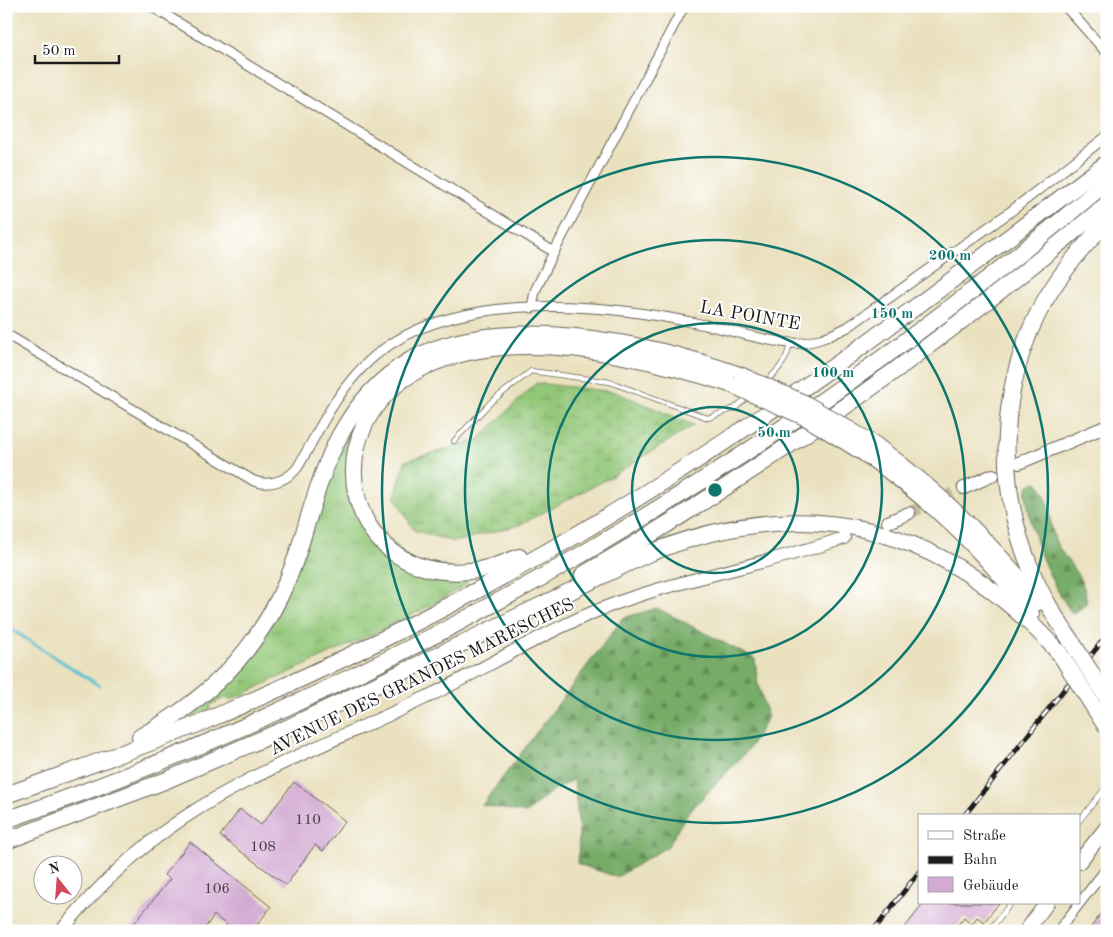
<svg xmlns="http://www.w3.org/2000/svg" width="1113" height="937" font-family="'Old Standard TT',serif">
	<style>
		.grass { fill: url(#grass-tufts); stroke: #58724a }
		.forest { fill: url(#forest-firs); stroke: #496442 }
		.wetland { fill: url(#wetland-marsh); stroke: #58724a }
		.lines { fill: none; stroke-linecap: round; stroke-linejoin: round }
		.stream { stroke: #56c0d2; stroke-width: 3 }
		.building { fill: #d3aad3 }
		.secondary-tunnel { stroke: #c1ba9e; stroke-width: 12; stroke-dasharray: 12 6; stroke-linecap: butt }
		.service-casing { stroke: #646155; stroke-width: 6 }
		.minor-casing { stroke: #646155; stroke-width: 11 }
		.secondary-casing { stroke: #646155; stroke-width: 14 }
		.primary-casing { stroke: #646155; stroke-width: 16 }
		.motorway-casing { stroke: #646155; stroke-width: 18 }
		.service { stroke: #fff; stroke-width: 4.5 }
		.minor { stroke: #fff; stroke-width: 9 }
		.secondary { stroke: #fff; stroke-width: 12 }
		.primary { stroke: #fff; stroke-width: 14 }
		.motorway { stroke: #fff; stroke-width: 16 }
		.rail-casing { stroke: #1c1c1c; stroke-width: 5 }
		.rail { stroke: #fff; stroke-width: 3; stroke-dasharray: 9; stroke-linecap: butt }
		.motorway-bridge-casing { stroke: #646155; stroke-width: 18; stroke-linecap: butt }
		.motorway-bridge { stroke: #fff; stroke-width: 16 }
		.ring { fill: none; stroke: #0f766e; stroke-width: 2.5 }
		.labels { text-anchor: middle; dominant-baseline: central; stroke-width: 4; stroke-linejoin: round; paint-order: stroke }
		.number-label { font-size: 15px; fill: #4a404a }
		.street-label { font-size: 18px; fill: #1c1c1c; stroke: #fff }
		.centre { fill: #0f766e; stroke: #fff; stroke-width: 2.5 }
		.ring-label { font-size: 15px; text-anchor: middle; font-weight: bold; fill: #0f766e; stroke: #fff; stroke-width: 4; stroke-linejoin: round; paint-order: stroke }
	</style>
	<defs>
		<pattern id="grass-tufts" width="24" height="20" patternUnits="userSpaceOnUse" patternTransform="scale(1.25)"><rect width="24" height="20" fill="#93c778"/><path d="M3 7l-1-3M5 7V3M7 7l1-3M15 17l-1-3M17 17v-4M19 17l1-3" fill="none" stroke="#7eaa67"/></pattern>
		<pattern id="forest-firs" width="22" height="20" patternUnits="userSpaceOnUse" patternTransform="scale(1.25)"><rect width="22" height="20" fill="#76ac68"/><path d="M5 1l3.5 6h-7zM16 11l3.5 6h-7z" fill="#608b55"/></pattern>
		<pattern id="wetland-marsh" width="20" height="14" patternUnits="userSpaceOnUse" patternTransform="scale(1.25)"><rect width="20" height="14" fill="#93c778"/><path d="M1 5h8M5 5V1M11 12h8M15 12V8" fill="none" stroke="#7eaa67"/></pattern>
	</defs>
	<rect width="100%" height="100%" fill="#fff"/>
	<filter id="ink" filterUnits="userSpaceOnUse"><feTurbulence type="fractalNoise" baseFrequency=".02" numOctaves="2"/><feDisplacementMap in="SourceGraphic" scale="10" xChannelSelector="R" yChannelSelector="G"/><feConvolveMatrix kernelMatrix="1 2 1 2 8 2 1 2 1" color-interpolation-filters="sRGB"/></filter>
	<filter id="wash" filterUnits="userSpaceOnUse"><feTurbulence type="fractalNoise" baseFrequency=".0096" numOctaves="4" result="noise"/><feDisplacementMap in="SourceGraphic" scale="20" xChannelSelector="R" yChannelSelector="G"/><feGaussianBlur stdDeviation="1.12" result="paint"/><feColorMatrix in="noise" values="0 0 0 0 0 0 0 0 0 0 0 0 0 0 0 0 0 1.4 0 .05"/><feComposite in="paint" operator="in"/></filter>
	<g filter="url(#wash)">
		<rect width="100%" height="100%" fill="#eae1bf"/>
		<polygon class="grass" points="356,424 348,460 352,502 426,574 466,581 467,584 428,607 375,633 230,700 227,697 210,705 210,710 173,726 245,663 337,456"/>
		<g class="forest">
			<path d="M 1035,482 L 1039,484 C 1052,500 1048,524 1056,542 C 1065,560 1089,582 1086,604 L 1075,613 L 1071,612 C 1046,575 1031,537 1026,493 L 1028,486 Z"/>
			<polygon points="657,608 755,659 758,685 768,717 749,749 687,814 668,846 617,877 578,864 579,831 574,779 551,792 526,813 482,805 623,618"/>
		</g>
		<polygon class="wetland" points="536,383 615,392 694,425 609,478 519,525 454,542 414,530 395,497 405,461 478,440"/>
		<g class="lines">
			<polyline class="stream" points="6,626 100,686"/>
		</g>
		<g id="blocks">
			<g class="building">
				<polygon points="294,782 345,821 323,851 315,845 286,885 220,836 240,809 261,825"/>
				<polygon points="190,842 271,907 252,931 234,931 214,915 203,931 128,931 170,879 164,875"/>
				<polygon points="924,903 999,903 984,922 977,917 972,924 964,917 953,931 902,931"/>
				<polygon points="1107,906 1107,931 1088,931"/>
			</g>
		</g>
	</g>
	<g filter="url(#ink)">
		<use href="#blocks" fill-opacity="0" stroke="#646155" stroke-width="1"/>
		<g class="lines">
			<polyline class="secondary-tunnel" points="909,513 964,488"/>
			<g class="service-casing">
				<g id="service">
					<path d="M 764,383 C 777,372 788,360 790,343"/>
					<polyline points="454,441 491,402 531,371 610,382 708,418 735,408 749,396"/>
					<polyline points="1079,821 1107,786"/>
					<polyline points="989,931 1011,903"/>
				</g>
			</g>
			<g class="minor-casing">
				<g id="minor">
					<polyline points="151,6 554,252"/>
					<polyline points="1065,6 1107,53"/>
					<polyline points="532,308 535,291 554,252 684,6"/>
					<path d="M 6,334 L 254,481 C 270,487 288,480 298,467 C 319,430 337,390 370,360 C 450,287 606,303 705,325 C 732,330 763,341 790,343 C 810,345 830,336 848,327 L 1010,212 L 1107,136"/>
					<polyline points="1058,931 1107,868"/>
				</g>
			</g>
			<g class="secondary-casing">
				<g id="secondary">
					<polyline points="1019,463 1107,426"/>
					<polyline points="964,488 993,475"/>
					<polyline points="888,522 909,513"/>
					<path d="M 61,931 C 96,888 136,850 182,819 C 256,769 352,734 433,694 C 499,661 563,620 634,597 C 703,574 775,562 844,538"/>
				</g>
			</g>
			<g class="primary-casing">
				<g id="primary">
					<polyline points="1079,862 1107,827"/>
					<polyline points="1026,931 1047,903"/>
				</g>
			</g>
			<g class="motorway-casing">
				<g id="motorway">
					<path d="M 875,445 C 937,490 990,542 1039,602"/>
					<path d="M 864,453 C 928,497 984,550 1031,613"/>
					<path d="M 519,557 C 503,564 486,570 469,571 C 344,583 309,423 424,367 C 513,324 641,355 730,384"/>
					<path d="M 583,575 C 768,467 943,342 1107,204"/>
					<path d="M 1073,644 C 1058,621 1042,597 1032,572 C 995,485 998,385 1044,302 C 1061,272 1084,246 1107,221"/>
					<path d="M 140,737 C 217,694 268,640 297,555 C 310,515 320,473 340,435 C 357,404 379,379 409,361 C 498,310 651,343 742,376"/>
					<path d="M 6,795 C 73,771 140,748 205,721 C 329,669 449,608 566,541 C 757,430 932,296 1107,163"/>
					<path d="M 6,820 C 411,680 780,458 1107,182"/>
					<path d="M 6,841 L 167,780 L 283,730 L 643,556 C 806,488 943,523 1060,654"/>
				</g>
			</g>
			<use href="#service" class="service"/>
			<use href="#minor" class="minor"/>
			<use href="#secondary" class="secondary"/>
			<use href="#primary" class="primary"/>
			<use href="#motorway" class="motorway"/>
			<g class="rail-casing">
				<g id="rail">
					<polyline points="964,816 1107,635"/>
					<polyline points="873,931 919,872"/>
				</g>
			</g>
			<use href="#rail" class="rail"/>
			<g class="motorway-bridge-casing">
				<g id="motorway-bridge">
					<polyline points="742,376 804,403 875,445"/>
					<polyline points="730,384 807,418 864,453"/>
					<polyline points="1073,644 1107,698"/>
					<polyline points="1060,654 1107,728"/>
				</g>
			</g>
			<use href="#motorway-bridge" class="motorway-bridge"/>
		</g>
	</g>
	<g class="ring">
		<circle cx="715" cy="490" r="83"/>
		<circle cx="715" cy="490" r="167"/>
		<circle cx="715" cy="490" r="250"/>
		<circle cx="715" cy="490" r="333"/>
	</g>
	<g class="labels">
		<g class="number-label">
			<text x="308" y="820">110</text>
			<text x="263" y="847">108</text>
			<text x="217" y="889">106</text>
		</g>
		<g class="street-label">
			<text transform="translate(750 316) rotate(10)">LA POINTE</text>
			<text transform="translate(422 677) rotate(-26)">AVENUE DES GRANDES MARESCHES</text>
		</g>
	</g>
	<circle cx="715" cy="490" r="8" class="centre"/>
	<g class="ring-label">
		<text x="950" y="260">200 m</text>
		<text x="892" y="318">150 m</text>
		<text x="833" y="377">100 m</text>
		<text x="774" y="437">50 m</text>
	</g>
	<rect width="1113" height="937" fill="none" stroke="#fff" stroke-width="25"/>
	<rect x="918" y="814" width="162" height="90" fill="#ffffff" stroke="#a4a4a4"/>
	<rect x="928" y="831" width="25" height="8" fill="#ffffff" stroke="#a4a4a4"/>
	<text x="963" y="840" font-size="15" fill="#1c1c1c">Straße</text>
	<rect x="928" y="856" width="25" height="8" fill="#1c1c1c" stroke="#a4a4a4"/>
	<text x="963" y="864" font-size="15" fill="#1c1c1c">Bahn</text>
	<rect x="928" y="877" width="25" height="15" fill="#d3aad3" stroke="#a4a4a4"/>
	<text x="963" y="890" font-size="15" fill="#1c1c1c">Gebäude</text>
	<g transform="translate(58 880) rotate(343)"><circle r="24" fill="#ffffff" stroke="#a4a4a4"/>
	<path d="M0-4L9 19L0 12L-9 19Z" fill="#d1495b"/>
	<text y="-8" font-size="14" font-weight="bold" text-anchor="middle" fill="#1c1c1c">N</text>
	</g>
	<path d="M35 55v8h84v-8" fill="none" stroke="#1c1c1c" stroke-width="2.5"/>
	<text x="42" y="55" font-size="15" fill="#1c1c1c" stroke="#ffffff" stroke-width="4" paint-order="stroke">50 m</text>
</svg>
